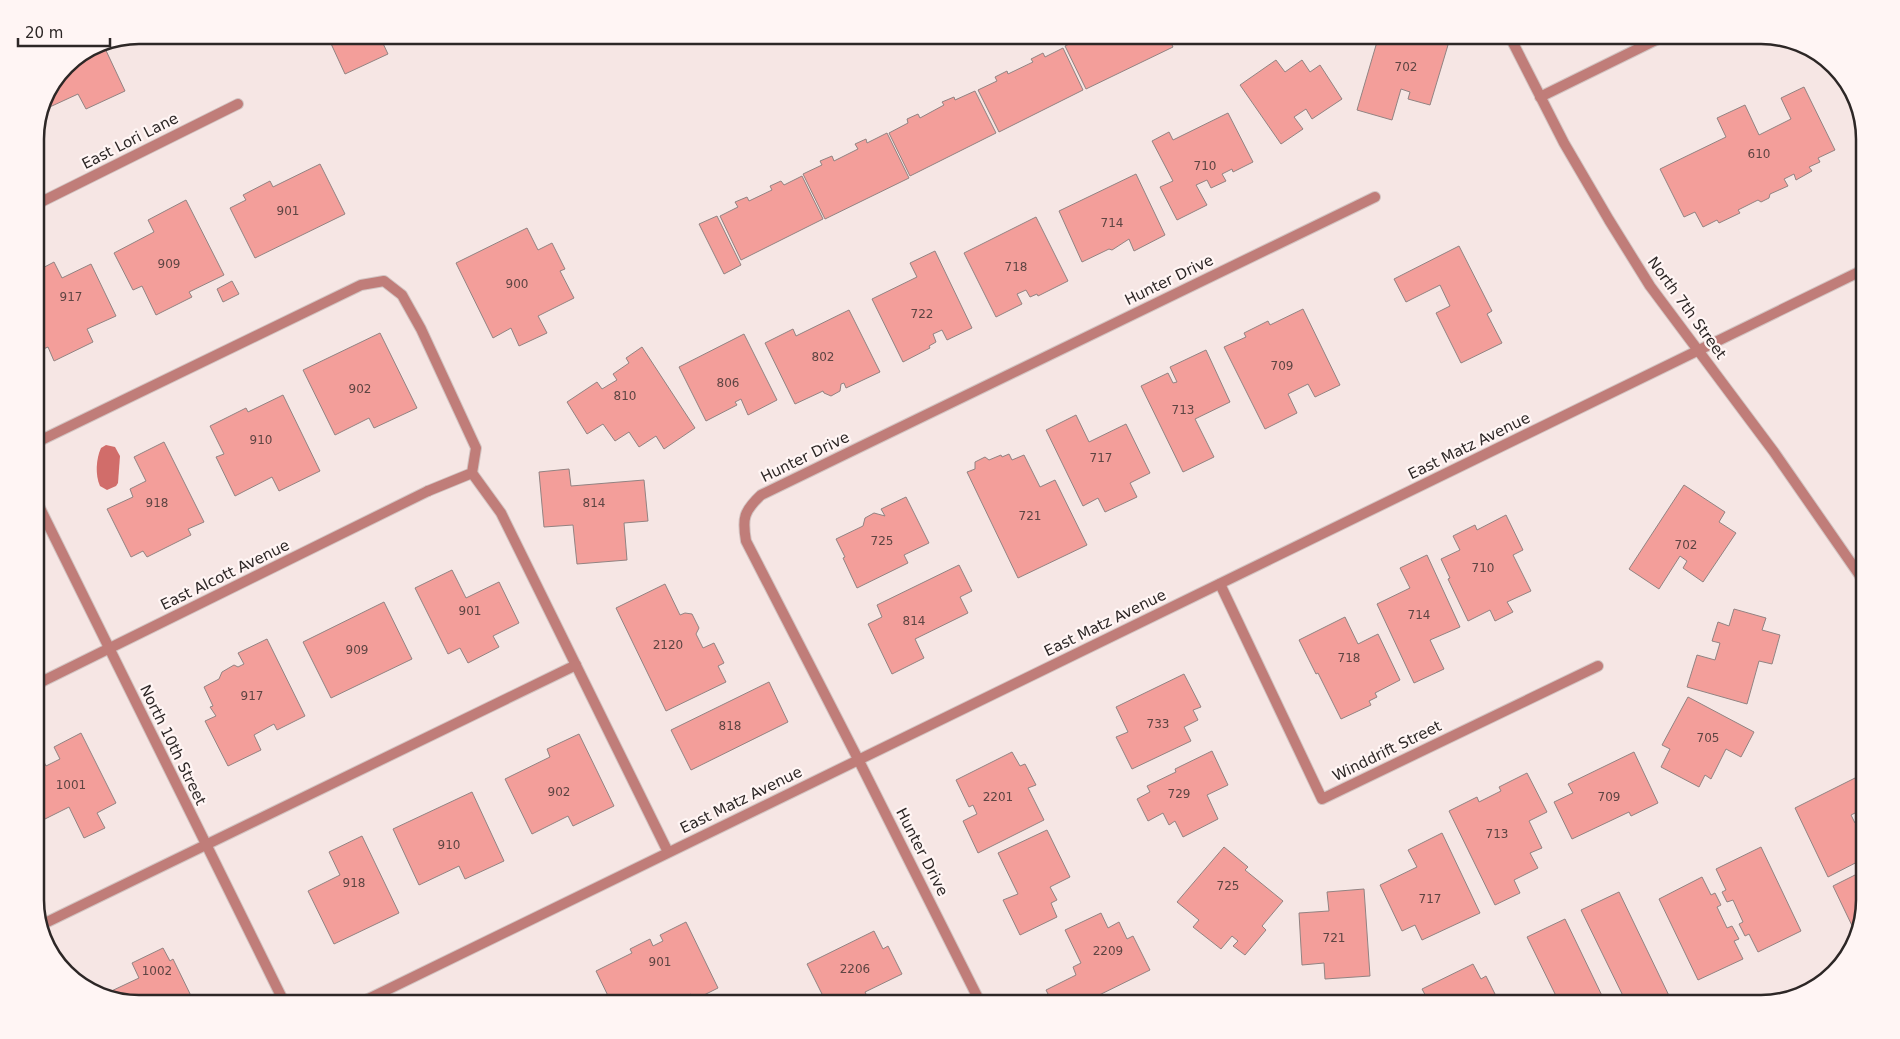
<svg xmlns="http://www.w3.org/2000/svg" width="1900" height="1039" font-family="'DejaVu Sans',sans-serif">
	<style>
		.water { fill: #d16d6a }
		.building { fill: #f39e9a; stroke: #928382 }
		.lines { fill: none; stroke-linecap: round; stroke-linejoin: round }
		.service-casing { stroke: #d2c4c2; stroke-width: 12 }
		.minor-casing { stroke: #d2c4c2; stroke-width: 12 }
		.tertiary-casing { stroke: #d2c4c2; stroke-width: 12 }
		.service { stroke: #c07d79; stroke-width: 10 }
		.minor { stroke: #c07d79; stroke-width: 10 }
		.tertiary { stroke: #c07d79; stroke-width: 10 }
		.labels { text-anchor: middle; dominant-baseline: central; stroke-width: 4.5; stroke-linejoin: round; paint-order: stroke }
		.number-label { font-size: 12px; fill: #5e4543 }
		.street-label { font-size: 15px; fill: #2d2726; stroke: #fff5f4 }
		.rim { fill: none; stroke: #2d2726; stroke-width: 2.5 }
	</style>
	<rect width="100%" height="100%" fill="#f6e6e4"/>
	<path class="water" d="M 106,445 L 115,447 L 120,456 L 118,483 L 116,486 L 107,490 L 100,486 C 95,475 96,459 101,448 Z"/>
	<g class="building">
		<polygon points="327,35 379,35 388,54 345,74"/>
		<polygon points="1083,35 1167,35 1173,47 1086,89 1065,46 1084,37"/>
		<polygon points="1379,35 1428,35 1427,39 1448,45 1430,105 1408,99 1410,92 1401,89 1392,120 1357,110"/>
		<polygon points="102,42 125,91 86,109 78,94 41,111 46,93 66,65"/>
		<polygon points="1063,48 1083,90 999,132 978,90 997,81 995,77 1007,71 1008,74 1033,62 1031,59 1043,53 1045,57"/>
		<polygon points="1276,60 1285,72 1302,60 1310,72 1320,65 1342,99 1312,119 1306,109 1294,117 1303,129 1281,144 1240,85"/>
		<polygon points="1844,78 1848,81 1865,132 1840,81"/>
		<polygon points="1804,87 1835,150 1818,158 1820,162 1809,167 1812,171 1796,180 1794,174 1784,179 1788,186 1770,194 1769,198 1761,202 1758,200 1738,210 1740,213 1719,223 1717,220 1703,227 1695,212 1684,217 1660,169 1726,137 1717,118 1745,105 1759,135 1791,119 1781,98"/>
		<polygon points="975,91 996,133 910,176 889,133 908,123 907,119 918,114 920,118 944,105 942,102 954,97 955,100"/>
		<polygon points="1228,113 1253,162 1233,172 1232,169 1222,174 1226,181 1211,188 1207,180 1196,185 1207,205 1177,220 1160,187 1173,181 1152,141 1169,132 1173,140"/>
		<polygon points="887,133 909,178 825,219 803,174 822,165 820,161 832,156 834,161 858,149 855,144 866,139 867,143"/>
		<polygon points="320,164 345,214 255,258 230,208 246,200 243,195 270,181 273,187"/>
		<polygon points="1136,174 1165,235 1134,251 1129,239 1112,250 1109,249 1082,262 1059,211"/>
		<polygon points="802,176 823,219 741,260 720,216 738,207 735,202 747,197 749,201 772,190 770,186 781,181 784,185"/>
		<polygon points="186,200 224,275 189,292 192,297 156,315 142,286 133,290 114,253 154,232 148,220"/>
		<polygon points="717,216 741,265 724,274 699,224"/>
		<polygon points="1036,217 1068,281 1038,296 1037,294 1030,297 1026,290 1017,294 1022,304 996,317 964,253"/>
		<polygon points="527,228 538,250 552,243 565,269 560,271 574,298 538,316 547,333 519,346 511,328 493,338 456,263"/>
		<polygon points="1459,246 1492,311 1487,314 1502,343 1461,363 1436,313 1450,306 1440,285 1406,302 1394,279"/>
		<polygon points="935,251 972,328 947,340 942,330 933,334 936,342 929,346 930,348 903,362 872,299 917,277 910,263"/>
		<polygon points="54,262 62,278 91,264 116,316 87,329 93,342 54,361 48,347 41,350 35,337 35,329 38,328 35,321 35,272"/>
		<polygon points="232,281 239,294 223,302 217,289"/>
		<polygon points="1303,309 1340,385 1315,397 1308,384 1288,394 1297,413 1265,429 1224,347 1246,337 1244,333 1268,321 1270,325"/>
		<polygon points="849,310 880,372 846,388 844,383 841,384 840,391 831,396 824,393 823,391 795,404 765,343 793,329 796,336"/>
		<polygon points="380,333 417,408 374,428 369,418 335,435 303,370"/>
		<polygon points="744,334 777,400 748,415 741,399 735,402 737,405 706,421 679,367"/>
		<polygon points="642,347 695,428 664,449 656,436 639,447 629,432 615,441 603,424 587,434 567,402 597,382 602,389 617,380 613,374 629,363 626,358"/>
		<polygon points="1206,350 1230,402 1195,419 1214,457 1183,472 1141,386 1168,373 1173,383 1177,382 1170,367"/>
		<polygon points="283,395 320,471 279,491 272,477 235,496 216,457 224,454 210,426 246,408 248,412"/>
		<polygon points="1076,415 1089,442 1126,424 1150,473 1130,483 1137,497 1105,512 1098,498 1083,506 1046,430"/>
		<polygon points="164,442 204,522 188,529 191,535 147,557 143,551 131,557 107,509 133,497 130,489 146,481 134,457"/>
		<polygon points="1009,454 1012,460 1024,455 1040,487 1055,480 1087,545 1018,578 967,472 975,469 975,462 985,457 989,460 1001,455 1002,457"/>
		<polygon points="569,469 571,486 644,480 648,521 624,523 627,560 577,564 573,525 544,527 539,472"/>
		<polygon points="1684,485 1725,512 1719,522 1736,533 1703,582 1683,568 1687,561 1680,556 1659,589 1629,569"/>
		<polygon points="906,497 929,543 904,555 908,563 857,588 843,558 845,557 836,539 863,526 865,518 874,513 885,516 881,509"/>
		<polygon points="1506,515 1523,550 1513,555 1531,591 1507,602 1513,612 1495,621 1490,610 1468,621 1448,579 1450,578 1441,559 1460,550 1453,536 1475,525 1477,530"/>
		<polygon points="1427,555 1460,627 1430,640 1444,669 1414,683 1377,604 1410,588 1400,568"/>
		<polygon points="959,565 972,591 960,597 968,613 915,639 924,658 892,674 868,624 882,617 877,605"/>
		<polygon points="452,570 466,598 499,582 519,623 493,636 499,647 468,663 460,648 448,654 415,588"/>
		<polygon points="665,584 680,615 685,613 692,614 699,628 696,634 703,648 714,643 724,663 718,666 726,682 666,711 616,608"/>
		<polygon points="384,602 412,659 331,698 303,642"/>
		<polygon points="1734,609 1766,618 1762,630 1780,635 1772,664 1759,661 1747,704 1687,687 1697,655 1715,660 1720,643 1712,641 1718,622 1729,626"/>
		<polygon points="1345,617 1358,644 1378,634 1400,680 1375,693 1377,697 1369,701 1371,705 1341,719 1318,673 1316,674 1299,640"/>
		<polygon points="267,639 305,716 277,730 274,724 254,735 261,750 228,766 205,721 216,716 210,707 213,706 204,687 219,679 222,672 234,665 238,667 244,664 238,653"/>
		<polygon points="1184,674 1201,707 1193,710 1198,720 1184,727 1191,741 1132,769 1116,737 1128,732 1116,707"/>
		<polygon points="769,682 788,722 691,770 671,730"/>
		<polygon points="1688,697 1754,732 1741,757 1726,749 1711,779 1705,775 1699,787 1661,767 1670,749 1662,745"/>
		<polygon points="81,733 116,803 97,813 105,828 84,838 69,807 35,824 35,757 40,754 46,766 60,759 54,747"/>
		<polygon points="579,734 614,806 573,826 568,816 532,834 505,779 550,757 547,749"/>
		<polygon points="1212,751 1228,785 1207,795 1218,819 1183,837 1175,821 1169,825 1163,813 1148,821 1137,799 1150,792 1147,786 1176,772 1175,769"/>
		<polygon points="1012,752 1020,766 1025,764 1036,785 1028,788 1044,820 978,853 963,821 977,814 973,805 969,807 956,780"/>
		<polygon points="1634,752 1658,803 1631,816 1629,812 1572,839 1554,802 1573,793 1568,784"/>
		<polygon points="1527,773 1547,812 1529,821 1542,848 1530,853 1538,868 1514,880 1520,893 1495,905 1449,811 1477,797 1479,802 1501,791 1499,787"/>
		<polygon points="1855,778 1865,800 1865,808 1851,815 1855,823 1865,818 1865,858 1828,877 1795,808"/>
		<polygon points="472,792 504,861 465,879 459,866 419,885 393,829"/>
		<polygon points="1047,830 1070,877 1050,887 1057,900 1051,903 1057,917 1020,935 1003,900 1018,894 998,853"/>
		<polygon points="1442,833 1480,913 1422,940 1415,925 1402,931 1380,885 1417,867 1408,850"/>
		<polygon points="362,836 399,913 334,944 308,891 340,875 329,852"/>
		<polygon points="1224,847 1248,867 1245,870 1283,901 1262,926 1266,930 1245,955 1233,946 1238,941 1232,936 1221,949 1193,927 1199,920 1177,902"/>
		<polygon points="1761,847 1801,931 1758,952 1749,934 1745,936 1739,924 1743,922 1733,900 1727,902 1722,892 1726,890 1716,869"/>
		<polygon points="1865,870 1865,900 1857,936 1833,886"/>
		<polygon points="1702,877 1711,895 1715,893 1721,905 1717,907 1727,928 1732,926 1739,939 1734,941 1743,959 1698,980 1659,899"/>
		<polygon points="1364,889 1370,976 1325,979 1324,963 1302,965 1299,913 1329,911 1327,892"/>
		<polygon points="1619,892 1673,1004 1627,1004 1581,910"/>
		<polygon points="1101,913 1108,928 1119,922 1127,939 1133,936 1150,970 1089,1000 1091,1004 1053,1004 1046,990 1076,975 1073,967 1081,963 1065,930"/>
		<polygon points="1565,919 1606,1004 1560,1004 1527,937"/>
		<polygon points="686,922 718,988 694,1000 691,994 671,1004 612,1004 596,971 632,953 630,949 650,939 653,946 663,941 660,935"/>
		<polygon points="874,931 883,949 888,946 902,974 865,992 871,1004 827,1004 807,964"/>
		<polygon points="163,948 170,961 173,959 195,1004 139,1004 106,996 105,994 139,978 132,963"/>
		<polygon points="1473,964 1481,979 1486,976 1500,1004 1430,1004 1422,989"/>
		<polygon points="574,996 577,1004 559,1004"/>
	</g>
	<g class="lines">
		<g class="service-casing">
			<g id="service">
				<polyline points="1540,97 1666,35"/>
				<polyline points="35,443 361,285 384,281 402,295 421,329 476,448 472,473 428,491"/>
				<polyline points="472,473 501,513 668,852"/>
				<polyline points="41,925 576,665"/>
			</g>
		</g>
		<g class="minor-casing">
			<g id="minor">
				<polyline points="35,205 238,104"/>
				<polyline points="35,498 285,1004"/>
				<polyline points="1220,584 1322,799 1598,666"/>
				<polyline points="35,685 428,491"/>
				<path d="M 981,1004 L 858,759 L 746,541 C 742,518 744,511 761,495 L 1375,197"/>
			</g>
		</g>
		<g class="tertiary-casing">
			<g id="tertiary">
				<polyline points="1509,35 1564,143 1609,220 1650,286 1774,452 1865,583"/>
				<polyline points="358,1004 1865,269"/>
			</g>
		</g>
		<use href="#service" class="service"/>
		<use href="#minor" class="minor"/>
		<use href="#tertiary" class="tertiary"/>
	</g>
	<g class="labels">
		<g class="number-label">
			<text x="1406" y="67">702</text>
			<text x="1759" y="154">610</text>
			<text x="1205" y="166">710</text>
			<text x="288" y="211">901</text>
			<text x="1112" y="223">714</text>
			<text x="169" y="264">909</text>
			<text x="1016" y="267">718</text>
			<text x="517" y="284">900</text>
			<text x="71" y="297">917</text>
			<text x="922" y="314">722</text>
			<text x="823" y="357">802</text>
			<text x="1282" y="366">709</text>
			<text x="728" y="383">806</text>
			<text x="360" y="389">902</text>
			<text x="625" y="396">810</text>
			<text x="1183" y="410">713</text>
			<text x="261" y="440">910</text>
			<text x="1101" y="458">717</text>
			<text x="157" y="503">918</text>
			<text x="594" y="503">814</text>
			<text x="1030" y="516">721</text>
			<text x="882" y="541">725</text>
			<text x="1686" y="545">702</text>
			<text x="1483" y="568">710</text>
			<text x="470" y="611">901</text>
			<text x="1419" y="615">714</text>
			<text x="914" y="621">814</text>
			<text x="668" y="645">2120</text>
			<text x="357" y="650">909</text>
			<text x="1349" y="658">718</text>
			<text x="252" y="696">917</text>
			<text x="1158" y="724">733</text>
			<text x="730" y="726">818</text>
			<text x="1708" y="738">705</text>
			<text x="71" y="785">1001</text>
			<text x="559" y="792">902</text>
			<text x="1179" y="794">729</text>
			<text x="998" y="797">2201</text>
			<text x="1609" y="797">709</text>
			<text x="1497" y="834">713</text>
			<text x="449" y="845">910</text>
			<text x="354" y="883">918</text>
			<text x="1228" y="886">725</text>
			<text x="1430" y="899">717</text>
			<text x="1334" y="938">721</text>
			<text x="1108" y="951">2209</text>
			<text x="660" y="962">901</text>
			<text x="855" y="969">2206</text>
			<text x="157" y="971">1002</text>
		</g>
		<g class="street-label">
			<text transform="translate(130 141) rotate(-27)">East Lori Lane</text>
			<text transform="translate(1169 280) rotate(-26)">Hunter Drive</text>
			<text transform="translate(1687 308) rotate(54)">North 7th Street</text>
			<text transform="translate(1469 446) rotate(-26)">East Matz Avenue</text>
			<text transform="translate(805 457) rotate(-26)">Hunter Drive</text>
			<text transform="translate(225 575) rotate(-26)">East Alcott Avenue</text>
			<text transform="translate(1105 623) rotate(-26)">East Matz Avenue</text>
			<text transform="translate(173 745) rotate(64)">North 10th Street</text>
			<text transform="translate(1387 751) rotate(-26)">Winddrift Street</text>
			<text transform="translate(741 800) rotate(-26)">East Matz Avenue</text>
			<text transform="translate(922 852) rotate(63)">Hunter Drive</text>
		</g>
	</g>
	<path d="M0 0H1900V1039H0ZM139 44H1761A95 95 0 0 1 1856 139V900A95 95 0 0 1 1761 995H139A95 95 0 0 1 44 900V139A95 95 0 0 1 139 44Z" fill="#fff5f4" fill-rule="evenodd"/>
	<path class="rim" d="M139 44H1761A95 95 0 0 1 1856 139V900A95 95 0 0 1 1761 995H139A95 95 0 0 1 44 900V139A95 95 0 0 1 139 44Z"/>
	<path d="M18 38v8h92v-8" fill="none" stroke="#2d2726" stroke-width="2.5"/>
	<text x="25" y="38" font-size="15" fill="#2d2726" stroke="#fff5f4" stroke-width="4" paint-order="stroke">20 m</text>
</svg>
